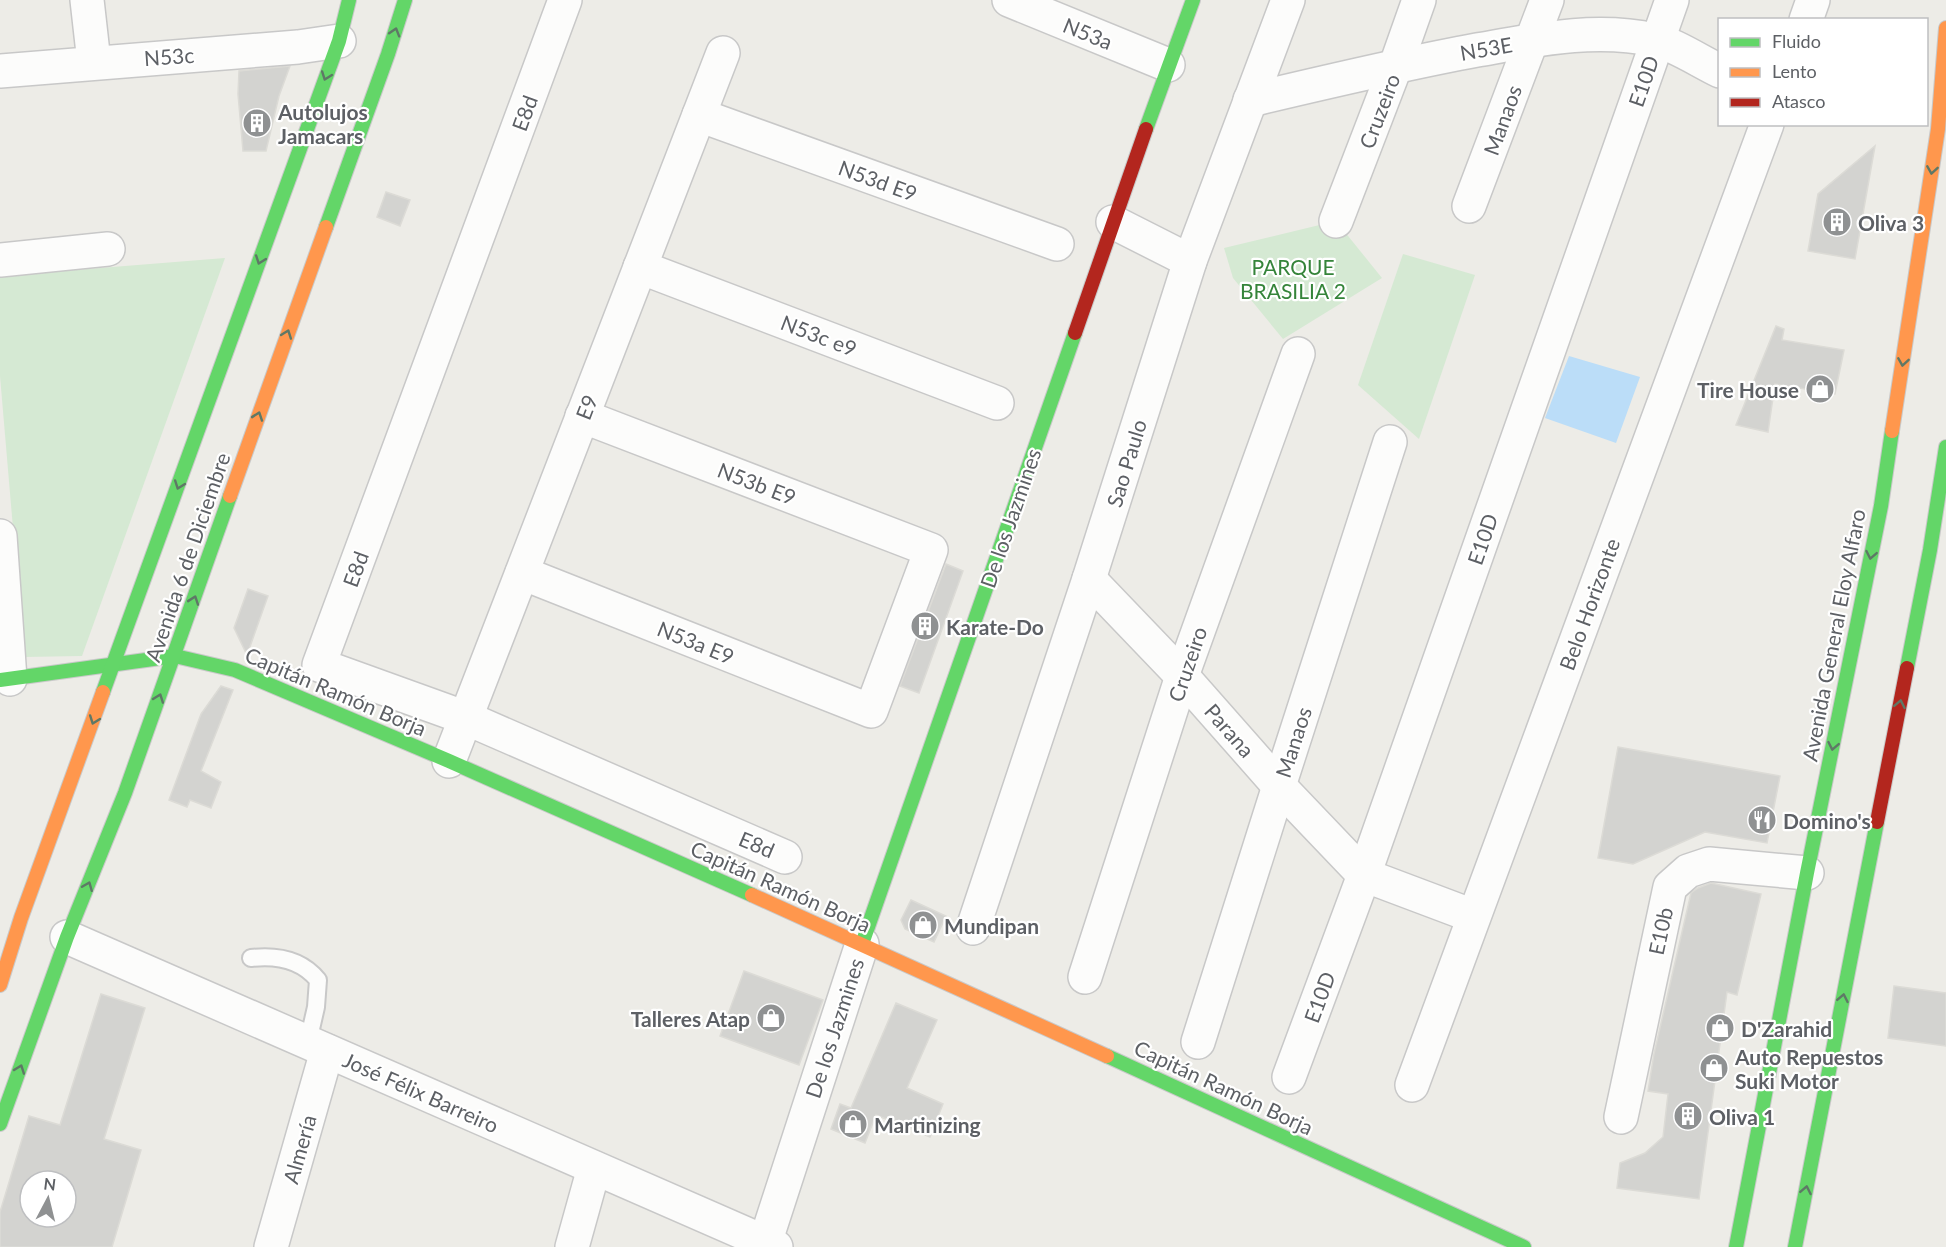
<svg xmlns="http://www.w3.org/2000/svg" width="1946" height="1247" font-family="Lato,sans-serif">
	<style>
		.green { fill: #d5e9d3 }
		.water { fill: #bbddf8 }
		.building { fill: #d3d3d0; stroke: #dcdbd6; stroke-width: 1.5; fill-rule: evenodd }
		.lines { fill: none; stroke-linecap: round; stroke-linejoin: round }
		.lane-casing { stroke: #c8c8c8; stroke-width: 20 }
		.street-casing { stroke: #c8c8c8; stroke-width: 36 }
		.fast-casing { stroke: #c9c9c9; stroke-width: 16 }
		.slow-casing { stroke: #c9c9c9; stroke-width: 16 }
		.jam-casing { stroke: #c9c9c9; stroke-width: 16 }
		.lane { stroke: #fcfcfb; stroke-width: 16 }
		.street { stroke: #fcfcfb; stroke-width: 33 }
		.fast { stroke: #63d668; stroke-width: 14 }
		.slow { stroke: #ff974d; stroke-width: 14 }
		.jam { stroke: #b3261e; stroke-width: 14 }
		.oneway { stroke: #5e7866 }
		.labels { text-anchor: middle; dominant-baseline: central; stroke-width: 4.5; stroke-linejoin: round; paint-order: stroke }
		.street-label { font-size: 21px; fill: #5d6065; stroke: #fff }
		.poi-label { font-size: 21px; font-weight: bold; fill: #5d6065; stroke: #fff; text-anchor: start }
		.park-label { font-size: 21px; fill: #35843a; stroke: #fff }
	</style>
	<rect width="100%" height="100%" fill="#edece7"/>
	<g class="green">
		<polygon points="1336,221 1382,278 1283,339 1233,278 1224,248"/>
		<polygon points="1403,254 1475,275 1419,439 1358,385"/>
		<polygon points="225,258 82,656 24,657 0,376 0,276"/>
	</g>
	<polygon class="water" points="1569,356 1640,377 1616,443 1545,418"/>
	<g class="building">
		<polygon points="290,66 279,96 266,151 243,151 238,94 239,71"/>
		<polygon points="1875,146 1855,259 1808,251 1818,194"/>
		<polygon points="386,192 410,200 400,226 377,217"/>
		<polygon points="1776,326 1784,329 1782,340 1844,350 1835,394 1775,384 1768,432 1736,425"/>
		<polygon points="946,564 963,571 919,693 900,686"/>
		<polygon points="248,589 268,596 247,655 234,628"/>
		<polygon points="221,686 233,690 201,771 221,782 211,808 190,800 187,807 169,800 201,714"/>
		<polygon points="1618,747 1780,776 1767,843 1705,832 1633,864 1598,858"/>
		<polygon points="1711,883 1761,894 1737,995 1727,992 1699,1199 1617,1188 1620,1163 1645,1153 1663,1137 1668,1094 1648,1091 1654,1054 1691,893 1698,888"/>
		<polygon points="911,900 946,916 934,942 905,929 901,920"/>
		<polygon points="744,971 823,1000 799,1065 720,1036"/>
		<polygon points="1894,986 1946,993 1946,1046 1888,1038"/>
		<path d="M 101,994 L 145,1008 L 104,1139 L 141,1150 L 112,1247 L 0,1247 L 0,1212 L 29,1116 L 60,1125 ZM 30,1181 L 66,1181 L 66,1217 L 30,1217 Z"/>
		<polygon points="896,1003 937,1020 907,1088 943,1104 930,1137 876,1115 865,1143 831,1129 840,1104 851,1108"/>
	</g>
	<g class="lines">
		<g class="lane-casing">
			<path id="lane" d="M 251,958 C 277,955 301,959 318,980 L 316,1007 L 308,1042"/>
		</g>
		<g class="street-casing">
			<g id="street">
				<polyline points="87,0 94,62"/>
				<polyline points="565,0 319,665 466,718 785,857"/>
				<polyline points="1009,0 1168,65"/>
				<polyline points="1806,20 1813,0"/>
				<polyline points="0,71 298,47 339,41"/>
				<path d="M 1250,100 C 1326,82 1401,64 1477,50 C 1535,40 1595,27 1654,40 C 1672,43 1701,62 1720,71"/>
				<polyline points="699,115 1057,244"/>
				<polyline points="1469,206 1547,0"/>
				<polyline points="1336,221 1396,65 1419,0"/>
				<polyline points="1113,222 1190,261"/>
				<polyline points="0,260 108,249"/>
				<polyline points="640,267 997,403"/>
				<polyline points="0,536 10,679"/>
				<polyline points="522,573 871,711 931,550 582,416"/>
				<polyline points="1089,579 1182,676 1279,786 1364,875 1473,916"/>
				<polyline points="449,761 723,53"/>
				<polyline points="973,928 1089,579 1190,261 1288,0"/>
				<polyline points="67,937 776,1247"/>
				<polyline points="1085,977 1182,676 1298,354"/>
				<polyline points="1198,1042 1279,786 1390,442"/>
				<polyline points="1289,1077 1364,875 1672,0"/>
				<polyline points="1412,1085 1767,124"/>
				<polyline points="1621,1117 1670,887 1688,871 1709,864 1807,873"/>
				<polyline points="765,1243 862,944"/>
				<polyline points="271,1247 327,1051"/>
				<polyline points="572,1247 594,1168"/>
			</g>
		</g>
		<g class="fast-casing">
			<g id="fast">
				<polyline points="1146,129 1193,0"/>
				<polyline points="326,227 388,54 405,0"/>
				<polyline points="1907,668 1930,550 1946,447"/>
				<polyline points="0,680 175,656 235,670 449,761 752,895"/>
				<polyline points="103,692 339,41 349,0"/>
				<polyline points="862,944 1075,333"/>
				<polyline points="1107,1056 1524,1247"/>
				<polyline points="0,1124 67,937 125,793 230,496"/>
				<polyline points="1736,1247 1807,873 1881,506 1892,431"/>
				<polyline points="1795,1247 1877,822"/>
			</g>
		</g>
		<g class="slow-casing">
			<g id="slow">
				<polyline points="1892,431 1938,129 1946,28"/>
				<polyline points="230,496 326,227"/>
				<polyline points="752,895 1107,1056"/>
				<polyline points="0,985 21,918 103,692"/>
			</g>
		</g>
		<g class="jam-casing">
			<g id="jam">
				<polyline points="1075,333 1146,129"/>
				<polyline points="1877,822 1907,668"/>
			</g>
		</g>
		<use href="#lane" class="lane"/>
		<use href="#street" class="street"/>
		<use href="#fast" class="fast"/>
		<use href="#slow" class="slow"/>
		<use href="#jam" class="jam"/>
	</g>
	<defs><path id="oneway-chevron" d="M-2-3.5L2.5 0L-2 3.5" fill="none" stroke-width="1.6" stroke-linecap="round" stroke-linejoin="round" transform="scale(1.5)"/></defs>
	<g class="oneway">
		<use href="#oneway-chevron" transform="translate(395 32) rotate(-73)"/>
		<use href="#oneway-chevron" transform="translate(326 76) rotate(110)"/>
		<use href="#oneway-chevron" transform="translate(1932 170) rotate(99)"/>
		<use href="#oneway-chevron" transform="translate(260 260) rotate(110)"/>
		<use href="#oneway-chevron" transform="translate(287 334) rotate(-70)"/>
		<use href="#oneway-chevron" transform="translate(1903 362) rotate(99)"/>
		<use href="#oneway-chevron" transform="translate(258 416) rotate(-71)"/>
		<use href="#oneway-chevron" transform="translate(179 485) rotate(110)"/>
		<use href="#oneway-chevron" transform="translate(1871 555) rotate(101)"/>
		<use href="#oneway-chevron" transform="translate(194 600) rotate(-71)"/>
		<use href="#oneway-chevron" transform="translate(159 698) rotate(-70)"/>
		<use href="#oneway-chevron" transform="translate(1900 704) rotate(-79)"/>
		<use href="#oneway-chevron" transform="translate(94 720) rotate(110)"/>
		<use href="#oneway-chevron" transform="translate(1833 746) rotate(101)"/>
		<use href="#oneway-chevron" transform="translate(88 886) rotate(-68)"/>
		<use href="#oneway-chevron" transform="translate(1843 998) rotate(-79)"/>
		<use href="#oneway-chevron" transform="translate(20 1069) rotate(-70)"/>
		<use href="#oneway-chevron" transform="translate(1806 1190) rotate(-79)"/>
	</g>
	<defs>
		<g id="building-disc" transform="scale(1.5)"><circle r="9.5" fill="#8f9192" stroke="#fff"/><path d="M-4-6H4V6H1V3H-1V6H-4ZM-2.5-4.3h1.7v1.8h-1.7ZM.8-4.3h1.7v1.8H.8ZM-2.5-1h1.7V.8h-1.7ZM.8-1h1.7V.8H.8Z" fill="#fff"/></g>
		<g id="shop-disc" transform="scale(1.5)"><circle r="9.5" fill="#8f9192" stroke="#fff"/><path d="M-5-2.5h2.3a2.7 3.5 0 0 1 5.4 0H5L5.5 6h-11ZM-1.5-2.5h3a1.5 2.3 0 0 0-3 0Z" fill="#fff"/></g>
		<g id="restaurant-disc" transform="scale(1.5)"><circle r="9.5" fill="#8f9192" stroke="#fff"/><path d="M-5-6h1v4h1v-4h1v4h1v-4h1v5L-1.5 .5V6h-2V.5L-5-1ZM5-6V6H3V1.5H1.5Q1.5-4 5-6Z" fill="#fff"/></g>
	</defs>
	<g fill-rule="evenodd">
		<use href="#building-disc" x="257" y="123"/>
		<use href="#building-disc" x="1837" y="222"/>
		<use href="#shop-disc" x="1820" y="389"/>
		<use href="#building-disc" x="925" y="626"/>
		<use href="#restaurant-disc" x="1762" y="820"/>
		<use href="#shop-disc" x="923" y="925"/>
		<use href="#shop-disc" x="771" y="1018"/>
		<use href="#shop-disc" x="1720" y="1028"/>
		<use href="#shop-disc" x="1714" y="1068"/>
		<use href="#building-disc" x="1688" y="1116"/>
		<use href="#shop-disc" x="853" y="1124"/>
	</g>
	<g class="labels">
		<g class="street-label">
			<text transform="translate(1088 33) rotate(22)">N53a</text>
			<text transform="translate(1486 48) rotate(-10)">N53E</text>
			<text transform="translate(169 56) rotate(-4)">N53c</text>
			<text transform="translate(1643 81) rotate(-71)">E10D</text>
			<text transform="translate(1379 111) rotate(-69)">Cruzeiro</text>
			<text transform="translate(524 113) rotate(-70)">E8d</text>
			<text transform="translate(1502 120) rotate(-70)">Manaos</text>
			<text transform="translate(878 180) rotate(20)">N53d E9</text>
			<text transform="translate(819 335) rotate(21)">N53c e9</text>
			<text transform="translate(586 407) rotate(-69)">E9</text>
			<text transform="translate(1126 463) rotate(-73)">Sao Paulo</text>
			<text transform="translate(757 483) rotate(21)">N53b E9</text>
			<text transform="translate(1010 518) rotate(-71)">De los Jazmines</text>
			<text transform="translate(1482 539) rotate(-71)">E10D</text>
			<text transform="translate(187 557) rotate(-71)">Avenida 6 de Diciembre</text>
			<text transform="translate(355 569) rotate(-70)">E8d</text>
			<text transform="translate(1589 604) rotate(-70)">Belo Horizonte</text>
			<text transform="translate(1833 635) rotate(-79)">Avenida General Eloy Alfaro</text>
			<text transform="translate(696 642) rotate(22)">N53a E9</text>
			<text transform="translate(1187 664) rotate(-71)">Cruzeiro</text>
			<text transform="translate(336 691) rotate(23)">Capitán Ramón Borja</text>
			<text transform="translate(1230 730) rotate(49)">Parana</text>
			<text transform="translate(1293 742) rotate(-72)">Manaos</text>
			<text transform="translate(757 844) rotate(23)">E8d</text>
			<text transform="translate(781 886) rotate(24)">Capitán Ramón Borja</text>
			<text transform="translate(1660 931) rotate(-78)">E10b</text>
			<text transform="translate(1319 997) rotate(-70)">E10D</text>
			<text transform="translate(834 1028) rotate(-72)">De los Jazmines</text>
			<text transform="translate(1224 1087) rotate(25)">Capitán Ramón Borja</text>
			<text transform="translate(421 1092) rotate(24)">José Félix Barreiro</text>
			<text transform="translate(299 1149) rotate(-74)">Almería</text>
		</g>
		<g class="poi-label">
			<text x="278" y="111">Autolujos<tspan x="278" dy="24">Jamacars</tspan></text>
			<text x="1858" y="222">Oliva 3</text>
			<text x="1799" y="389" text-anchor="end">Tire House</text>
			<text x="946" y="626">Karate-Do</text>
			<text x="1783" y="820">Domino's</text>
			<text x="944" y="925">Mundipan</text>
			<text x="750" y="1018" text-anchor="end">Talleres Atap</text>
			<text x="1741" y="1028">D'Zarahid</text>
			<text x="1735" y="1056">Auto Repuestos<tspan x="1735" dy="24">Suki Motor</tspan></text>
			<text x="1709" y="1116">Oliva 1</text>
			<text x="874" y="1124">Martinizing</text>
		</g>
		<g class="park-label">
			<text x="1293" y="266">PARQUE<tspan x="1293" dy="24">BRASILIA 2</tspan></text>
		</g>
	</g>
	<rect x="1718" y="18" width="210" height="108" fill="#ffffff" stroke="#bebfc1" stroke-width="1.5"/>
	<rect x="1730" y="38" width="30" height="9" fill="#63d668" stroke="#bebfc1" stroke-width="1.5"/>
	<text x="1772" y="48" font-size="18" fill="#5d6065">Fluido</text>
	<rect x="1730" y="68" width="30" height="9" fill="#ff974d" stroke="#bebfc1" stroke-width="1.5"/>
	<text x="1772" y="78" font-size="18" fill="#5d6065">Lento</text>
	<rect x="1730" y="98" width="30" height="9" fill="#b3261e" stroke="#bebfc1" stroke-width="1.5"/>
	<text x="1772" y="108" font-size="18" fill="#5d6065">Atasco</text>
	<g transform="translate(48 1199) rotate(7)"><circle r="28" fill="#ffffff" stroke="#bebfc1" stroke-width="1.5"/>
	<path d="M0-4.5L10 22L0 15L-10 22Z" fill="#8f9192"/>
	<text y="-9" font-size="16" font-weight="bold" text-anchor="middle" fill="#5d6065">N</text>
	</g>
</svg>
